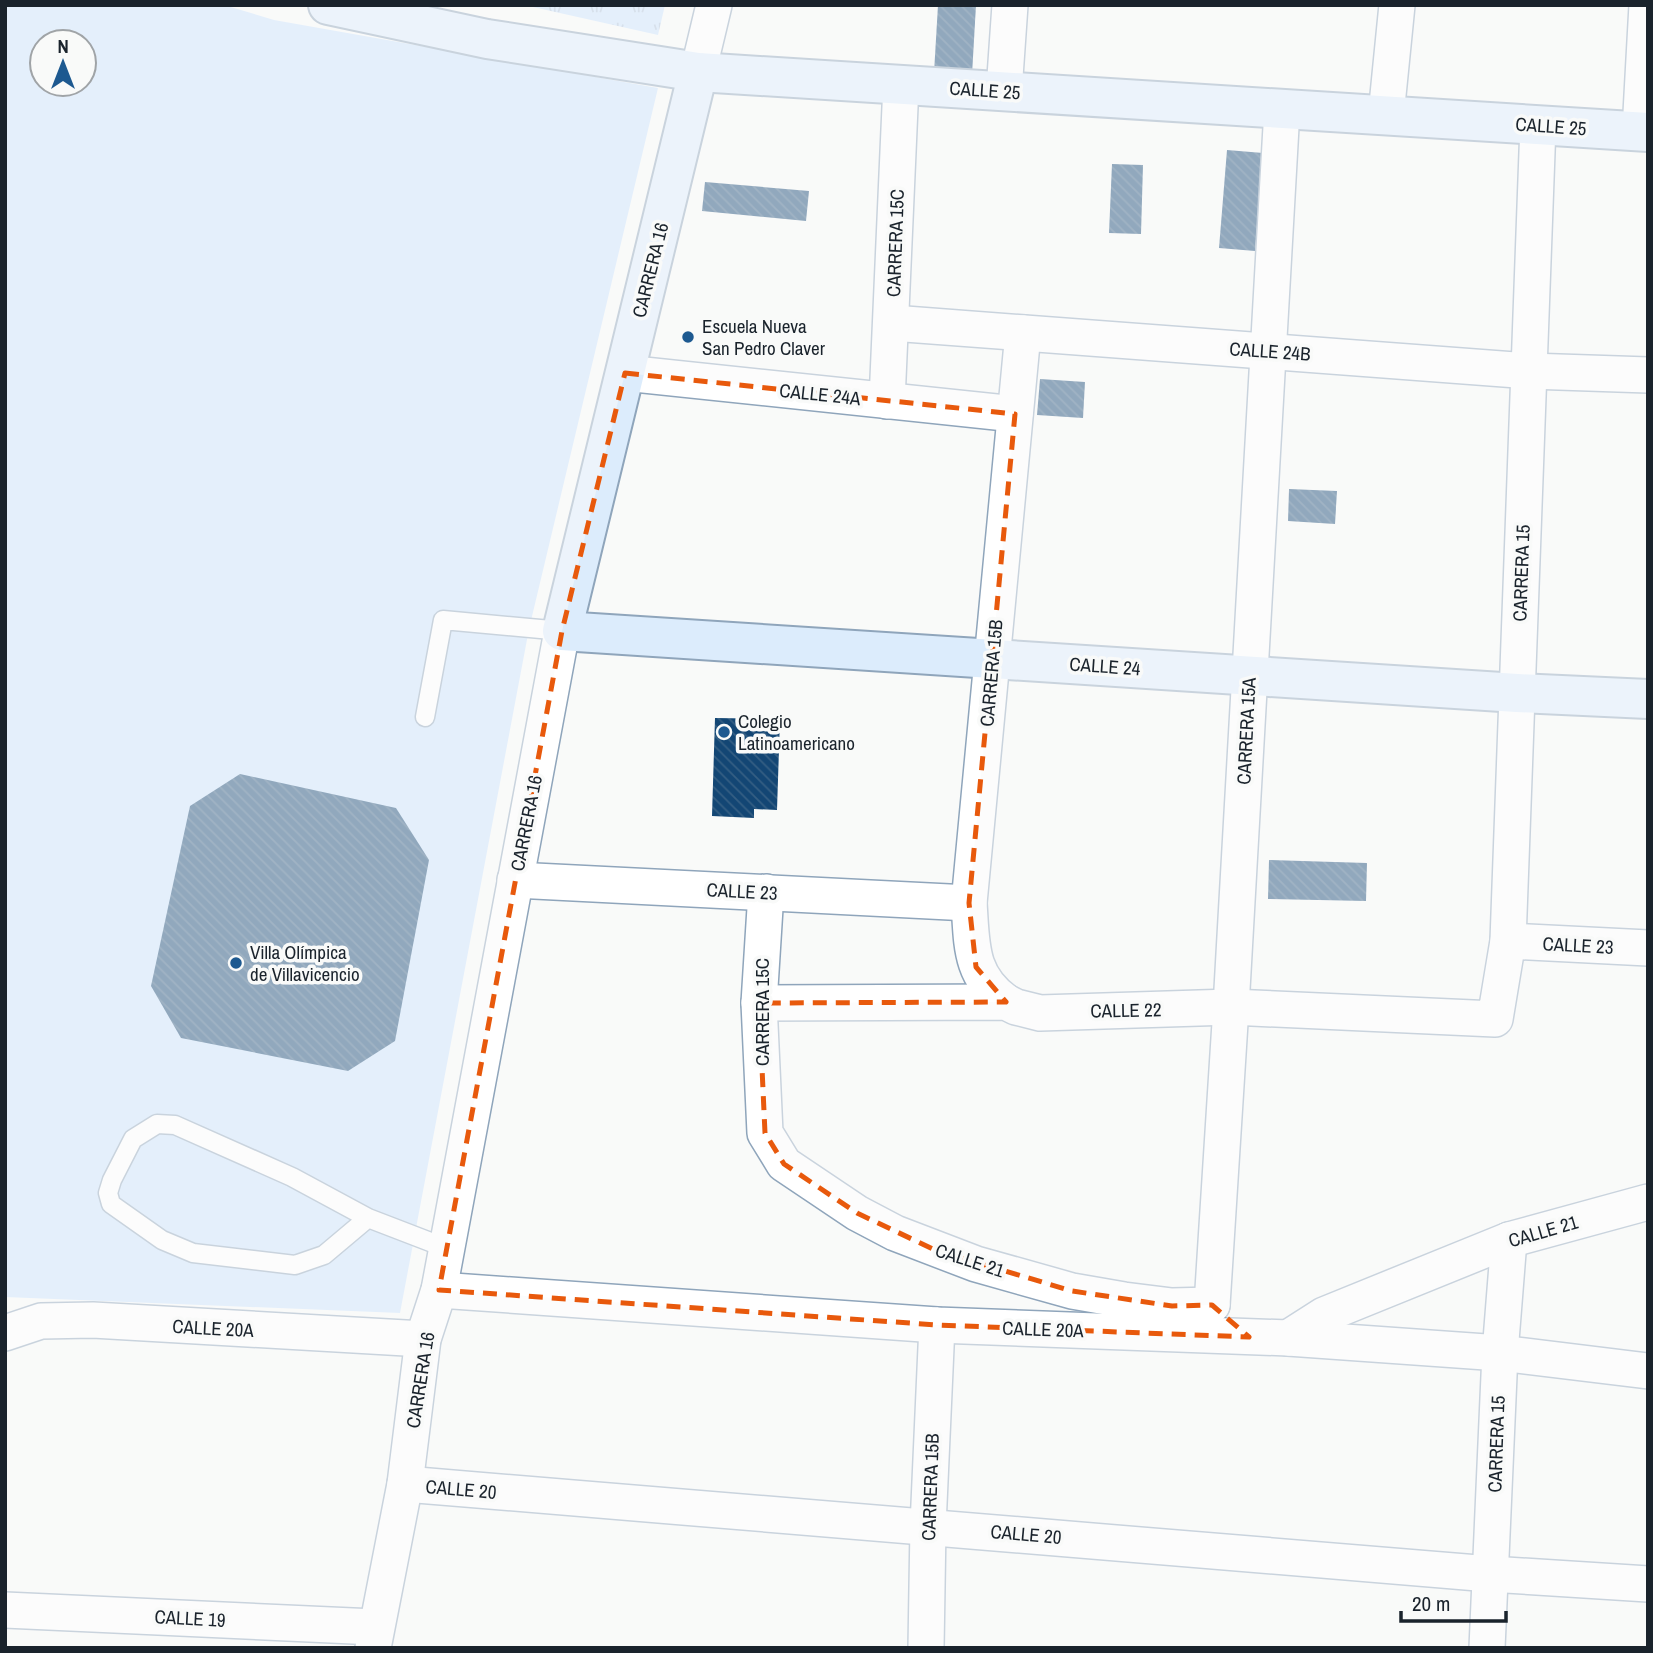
<svg xmlns="http://www.w3.org/2000/svg" width="1653" height="1653" font-family="'Archivo Narrow',sans-serif">
	<style>
		.park { fill: url(#park-tufts) }
		.pitch { fill: #cae3fd; fill-rule: evenodd }
		.building { fill: url(#building-back-hatch) }
		.lines { fill: none; stroke-linecap: round; stroke-linejoin: round }
		.lane-casing { stroke: #8fa5bb; stroke-width: 21 }
		.street-casing { stroke: #8fa5bb; stroke-width: 38 }
		.secondary-casing { stroke: #8fa5bb; stroke-width: 42 }
		.lane { stroke: #fff; stroke-width: 18 }
		.street { stroke: #fff; stroke-width: 35 }
		.secondary { stroke: #dcecfc; stroke-width: 38 }
		.marked { fill: none; stroke: #e8590c; stroke-width: 5; stroke-dasharray: 14 9; stroke-linejoin: round }
		.poi-dot { fill: #1d5990; stroke: #f9faf9; stroke-width: 2.5 }
		.labels { text-anchor: middle; dominant-baseline: central; stroke-width: 7; stroke-linejoin: round; paint-order: stroke }
		.street-label { font-size: 19px; fill: #1a232c; stroke: #f9faf9 }
		.poi-label { font-size: 19px; fill: #1a232c; stroke: #f9faf9; text-anchor: start }
	</style>
	<defs>
		<pattern id="park-tufts" width="24" height="20" patternUnits="userSpaceOnUse" patternTransform="scale(1.75)"><rect width="24" height="20" fill="#cae3fd"/><path d="M3 7l-1-3M5 7V3M7 7l1-3M15 17l-1-3M17 17v-4M19 17l1-3" fill="none" stroke="#adc2d9"/></pattern>
		<pattern id="building-back-hatch" width="6" height="6" patternUnits="userSpaceOnUse" patternTransform="scale(1.75)"><rect width="6" height="6" fill="#134674"/><path d="M-1 5l2 2M0 0l6 6M5-1l2 2" fill="none" stroke="#345e83"/></pattern>
	</defs>
	<rect width="100%" height="100%" fill="#f9faf9"/>
	<polygon class="park" points="524,5 665,5 658,35"/>
	<path class="pitch" d="M 5,5 L 224,5 L 274,20 L 658,88 L 529,629 L 400,1313 L 5,1297 ZM 42,42 L 84,42 L 84,84 L 42,84 Z"/>
	<g class="building">
		<polygon points="938,5 976,5 972,75 934,73"/>
		<polygon points="1227,150 1263,153 1255,251 1219,248"/>
		<polygon points="1112,164 1143,165 1141,234 1109,233"/>
		<polygon points="705,182 809,191 806,221 702,211"/>
		<polygon points="1040,379 1085,382 1083,418 1037,415"/>
		<polygon points="1289,489 1337,491 1335,524 1288,521"/>
		<polygon points="715,718 780,719 777,810 754,809 754,818 712,816"/>
		<polygon points="240,774 396,808 429,860 395,1041 348,1071 181,1038 151,986 190,806"/>
		<polygon points="1269,860 1367,863 1366,901 1268,899"/>
	</g>
	<g class="lines">
		<g class="lane-casing">
			<g id="lane">
				<polyline points="425,717 443,620 562,631"/>
				<polyline points="368,1218 324,1255 295,1265 193,1253 162,1240 111,1204 108,1193 112,1180 133,1139 157,1124 175,1125 292,1177 368,1218 446,1248"/>
			</g>
		</g>
		<g class="street-casing">
			<g id="street">
				<polyline points="698,72 714,5"/>
				<polyline points="1004,91 1010,5"/>
				<polyline points="1386,115 1397,5"/>
				<polyline points="1640,131 1647,5"/>
				<polyline points="892,323 1529,371 1648,375"/>
				<polyline points="625,373 1015,414"/>
				<polyline points="887,401 901,84"/>
				<polyline points="515,880 969,903"/>
				<polyline points="766,892 759,1003 765,1133 784,1164 857,1213 895,1233 976,1264 1072,1291 1124,1300 1172,1306 1212,1305"/>
				<polyline points="1508,941 1648,948"/>
				<path d="M 1006,1002 C 969,975 972,944 969,903 L 1023,333"/>
				<polyline points="759,1003 1006,1002 1016,1007 1040,1013 1231,1007 1495,1019 1508,941 1538,125"/>
				<polyline points="439,1290 937,1325 1288,1338 1500,1353 1648,1371"/>
				<polyline points="1212,1305 1231,1007 1282,109"/>
				<polyline points="5,1333 41,1321 93,1320 423,1339"/>
				<polyline points="1288,1338 1324,1315 1509,1240 1648,1202"/>
				<polyline points="405,1484 1490,1574 1648,1584"/>
				<polyline points="5,1610 375,1627"/>
				<polyline points="373,1648 405,1484 423,1339 439,1290 562,631"/>
				<polyline points="926,1648 928,1526 937,1325"/>
				<polyline points="1487,1648 1500,1353 1509,1240"/>
			</g>
		</g>
		<g class="secondary-casing">
			<g id="secondary">
				<polyline points="328,5 487,39 698,72 1648,132"/>
				<polyline points="698,72 562,631 1517,693 1648,699"/>
			</g>
		</g>
		<use href="#lane" class="lane"/>
		<use href="#street" class="street"/>
		<use href="#secondary" class="secondary"/>
	</g>
	<path d="M0 0H1653V1653H0ZM 625,373 L 1015,414 L 969,903 L 976,967 L 1006,1002 L 759,1003 L 765,1133 L 784,1164 L 857,1213 L 935,1250 L 1072,1291 L 1172,1306 L 1212,1305 L 1249,1337 L 937,1325 L 439,1290 L 562,631 Z" fill="#f9faf9" fill-opacity=".55" fill-rule="evenodd"/>
	<path class="marked" d="M 625,373 L 1015,414 L 969,903 L 976,967 L 1006,1002 L 759,1003 L 765,1133 L 784,1164 L 857,1213 L 935,1250 L 1072,1291 L 1172,1306 L 1212,1305 L 1249,1337 L 937,1325 L 439,1290 L 562,631 Z"/>
	<g class="poi-dot">
		<circle cx="688" cy="337" r="7"/>
		<circle cx="724" cy="732" r="7"/>
		<circle cx="236" cy="963" r="7"/>
	</g>
	<g class="labels">
		<g class="street-label">
			<text transform="translate(985 90) rotate(4)">CALLE 25</text>
			<text transform="translate(1551 126) rotate(4)">CALLE 25</text>
			<text transform="translate(895 243) rotate(-88)">CARRERA 15C</text>
			<text transform="translate(650 270) rotate(-76)">CARRERA 16</text>
			<text transform="translate(1270 351) rotate(4)">CALLE 24B</text>
			<text transform="translate(820 394) rotate(6)">CALLE 24A</text>
			<text transform="translate(1521 573) rotate(-88)">CARRERA 15</text>
			<text transform="translate(1105 666) rotate(4)">CALLE 24</text>
			<text transform="translate(991 673) rotate(-85)">CARRERA 15B</text>
			<text transform="translate(1246 731) rotate(-87)">CARRERA 15A</text>
			<text transform="translate(526 823) rotate(-79)">CARRERA 16</text>
			<text transform="translate(742 891) rotate(3)">CALLE 23</text>
			<text transform="translate(1578 945) rotate(3)">CALLE 23</text>
			<text transform="translate(1126 1010) rotate(-1)">CALLE 22</text>
			<text transform="translate(762 1012) rotate(-90)">CARRERA 15C</text>
			<text transform="translate(1543 1231) rotate(-16)">CALLE 21</text>
			<text transform="translate(970 1260) rotate(18)">CALLE 21</text>
			<text transform="translate(213 1328) rotate(3)">CALLE 20A</text>
			<text transform="translate(1043 1329) rotate(2)">CALLE 20A</text>
			<text transform="translate(420 1380) rotate(-81)">CARRERA 16</text>
			<text transform="translate(1496 1444) rotate(-88)">CARRERA 15</text>
			<text transform="translate(930 1487) rotate(-88)">CARRERA 15B</text>
			<text transform="translate(461 1489) rotate(5)">CALLE 20</text>
			<text transform="translate(1026 1534) rotate(5)">CALLE 20</text>
			<text transform="translate(190 1618) rotate(3)">CALLE 19</text>
		</g>
		<g class="poi-label">
			<text x="702" y="326">Escuela Nueva<tspan x="702" dy="22">San Pedro Claver</tspan></text>
			<text x="738" y="721">Colegio<tspan x="738" dy="22">Latinoamericano</tspan></text>
			<text x="250" y="952">Villa Olímpica<tspan x="250" dy="22">de Villavicencio</tspan></text>
		</g>
	</g>
	<rect width="1653" height="1653" fill="none" stroke="#1a232c" stroke-width="14"/>
	<g transform="translate(63 63)"><circle r="33" fill="#f9faf9" stroke="#a0a4a7" stroke-width="2"/>
	<path d="M0-5L12 26L0 18L-12 26Z" fill="#1d5990"/>
	<text y="-10" font-size="19" font-weight="bold" text-anchor="middle" fill="#1a232c">N</text>
	</g>
	<path d="M1401 1611v10h105v-10" fill="none" stroke="#1a232c" stroke-width="3.5"/>
	<text x="1412" y="1611" font-size="21" fill="#1a232c" stroke="#f9faf9" stroke-width="5" paint-order="stroke">20 m</text>
</svg>
